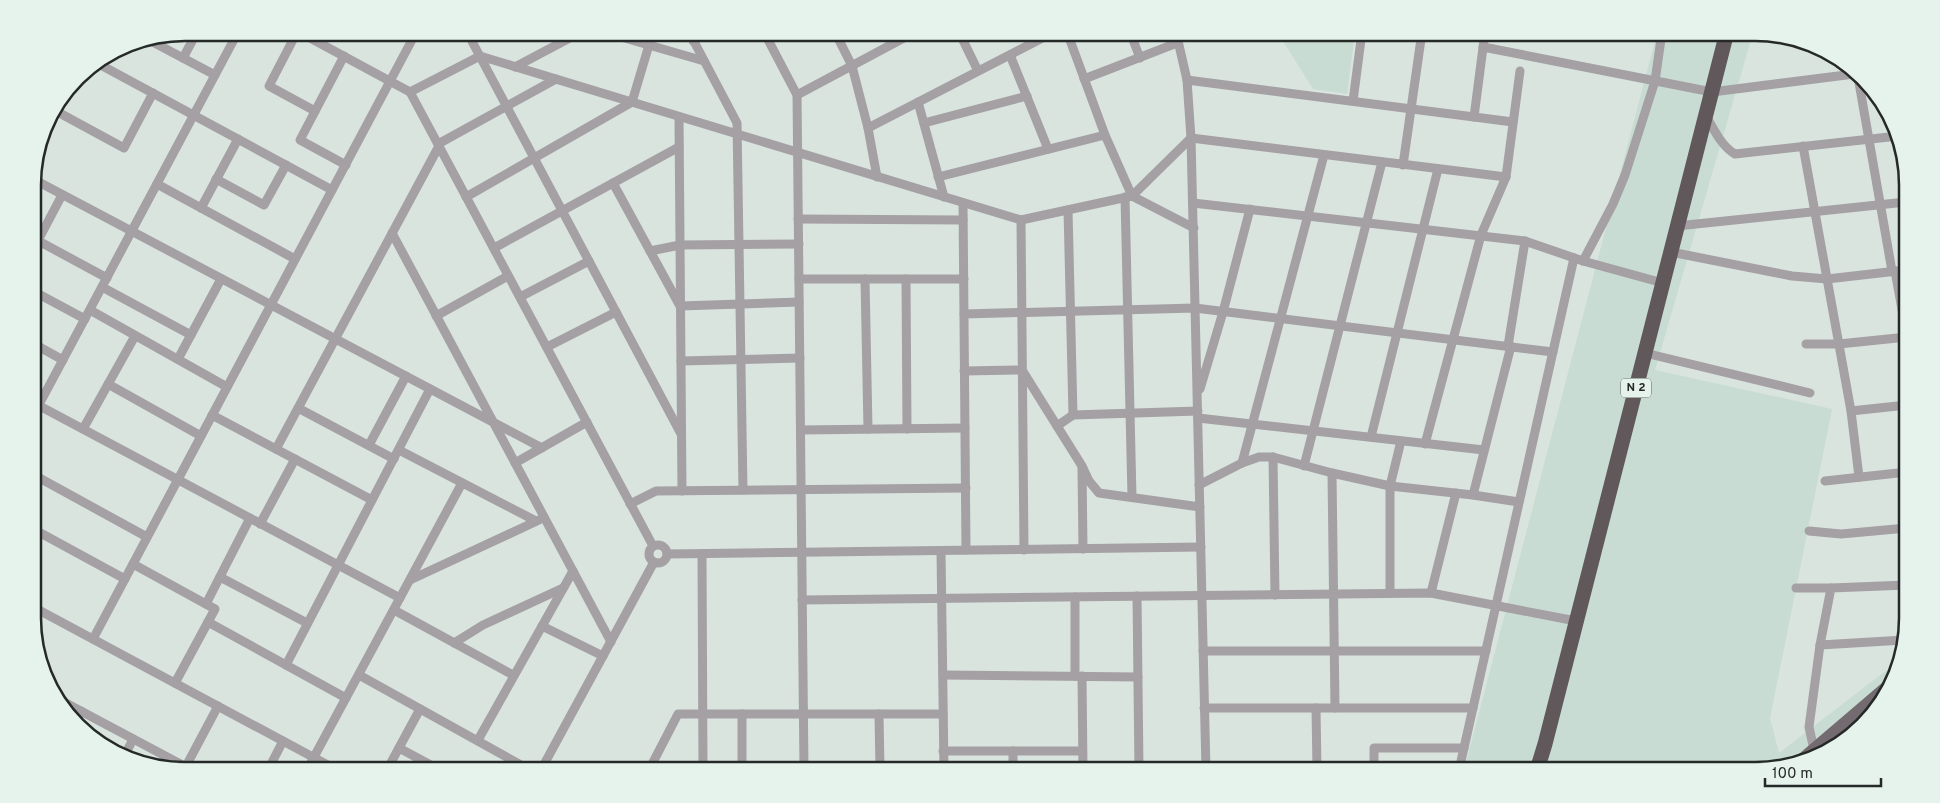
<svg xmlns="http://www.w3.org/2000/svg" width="1940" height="803" font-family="Overpass,sans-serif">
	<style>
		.built { fill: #c8dcd3 }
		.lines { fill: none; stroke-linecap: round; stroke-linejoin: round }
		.street { stroke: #a5a0a3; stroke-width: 9 }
		.primary { stroke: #736b6f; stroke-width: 14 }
		.highway { stroke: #61585c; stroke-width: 15 }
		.labels { text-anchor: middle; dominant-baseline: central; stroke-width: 4.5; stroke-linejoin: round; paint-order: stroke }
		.shield { fill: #e6f2ec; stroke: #5f6663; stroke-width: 1 }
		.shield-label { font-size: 12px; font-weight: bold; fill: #252a28 }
		.rim { fill: none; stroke: #252a28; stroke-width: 2.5 }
	</style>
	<rect width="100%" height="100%" fill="#d9e4df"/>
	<g class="built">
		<polygon points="1278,33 1355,33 1347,94 1313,89"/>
		<polygon points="1657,33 1753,33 1655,370 1832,409 1770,718 1779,753 1901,659 1899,667 1876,710 1847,739 1804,762 1764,770 1464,770"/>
	</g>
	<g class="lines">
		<g class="street">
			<polyline points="297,32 269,86 315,111"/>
			<polyline points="299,32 410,92 653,546"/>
			<polyline points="402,32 413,38"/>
			<polyline points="467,32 681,434"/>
			<polyline points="604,32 704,61"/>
			<polyline points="689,32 737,123 743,490"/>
			<polyline points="764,32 797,95 804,770"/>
			<polyline points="835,32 852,66 868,128 877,177"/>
			<polyline points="959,32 978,71"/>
			<polyline points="1067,32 1105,135 1132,196 1194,228"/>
			<polyline points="1130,32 1140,58"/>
			<polyline points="1176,32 1187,80 1191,138 1206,770"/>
			<polyline points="149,40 215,75"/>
			<polyline points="693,41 709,32"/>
			<polyline points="1483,47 1712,92 1854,74"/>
			<polyline points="1010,55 1048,149"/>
			<polyline points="344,56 300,140 346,165"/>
			<polyline points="183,58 197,32"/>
			<polyline points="97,63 332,190"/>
			<polyline points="515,67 581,32"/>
			<polyline points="1858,77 1892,271"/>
			<polyline points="1084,79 1177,43"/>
			<polyline points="1187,80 1513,122"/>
			<polyline points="410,92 480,56 1021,220 1132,196 1191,138"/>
			<polyline points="797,95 915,32"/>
			<polyline points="1353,101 1362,32"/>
			<polyline points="918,102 944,197"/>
			<polyline points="54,110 124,148 153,93"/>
			<path d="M 1706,116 C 1714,129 1721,146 1735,154 L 1898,136"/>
			<polyline points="679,117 682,491"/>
			<polyline points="1474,117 1485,32"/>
			<polyline points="924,123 1027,96"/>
			<polyline points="868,128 1054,32"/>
			<polyline points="1191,138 1506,177"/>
			<polyline points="438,144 556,79"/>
			<polyline points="1803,146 1851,411 1859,477"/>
			<polyline points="1403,165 1422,32"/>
			<polyline points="938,177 1105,135"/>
			<polyline points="33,179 542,448"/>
			<polyline points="216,179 264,205 286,165"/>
			<polyline points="613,183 680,306 799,302"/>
			<polyline points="157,184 295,259"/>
			<polyline points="466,197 632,102 649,45"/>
			<polyline points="1125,197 1132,497"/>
			<polyline points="963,203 966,550"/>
			<polyline points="1193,203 1525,241 1583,261 1663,283"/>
			<polyline points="201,208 238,139"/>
			<polyline points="1068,210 1073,415"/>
			<polyline points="798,219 963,220"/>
			<polyline points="1021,220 1024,550"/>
			<polyline points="1677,226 1906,202"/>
			<polyline points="392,233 611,642"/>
			<polyline points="33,238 107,278"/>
			<polyline points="494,248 679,147"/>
			<polyline points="33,250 62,195"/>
			<polyline points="650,251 680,245 799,244"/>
			<polyline points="1671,252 1792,276 1827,279 1906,270"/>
			<polyline points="1583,261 1613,204 1625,175 1655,81 1662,32"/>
			<polyline points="1895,271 1907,337"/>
			<polyline points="799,279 964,279"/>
			<polyline points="865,279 868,429"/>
			<polyline points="906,279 907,429"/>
			<polyline points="102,287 191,335"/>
			<polyline points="33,291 85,319"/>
			<polyline points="520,297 589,261"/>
			<polyline points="90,310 227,387"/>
			<polyline points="964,314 1195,308 1553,352"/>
			<polyline points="436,316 508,276"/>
			<polyline points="34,344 63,360"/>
			<polyline points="1806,344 1839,344 1907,337"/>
			<polyline points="1508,346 1525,241"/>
			<polyline points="547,347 616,312"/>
			<polyline points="1645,353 1810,393"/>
			<polyline points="178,359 221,279"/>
			<polyline points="681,361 800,358"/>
			<polyline points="964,371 1022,370 1082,466 1089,481 1099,493 1200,507"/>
			<polyline points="108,384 201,436"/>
			<polyline points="1200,389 1223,312 1250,209"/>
			<polyline points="34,403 400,598"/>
			<polyline points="298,408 394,459"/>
			<polyline points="1851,411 1907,405"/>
			<polyline points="34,414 238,32"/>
			<polyline points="212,415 372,500"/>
			<polyline points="1198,418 1484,450"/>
			<polyline points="1057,426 1073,415 1198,411"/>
			<polyline points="83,429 135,336"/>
			<polyline points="801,430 965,428"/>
			<polyline points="1371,437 1438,169"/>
			<polyline points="1425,444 1481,235 1506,177 1520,71"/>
			<polyline points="369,445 406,376"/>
			<polyline points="276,449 439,146"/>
			<polyline points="399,450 536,521"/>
			<polyline points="1273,457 1275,595"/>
			<polyline points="515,463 587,422"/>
			<polyline points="1242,463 1324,155"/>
			<polyline points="1304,466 1382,162"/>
			<polyline points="1082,468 1083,549"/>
			<polyline points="1332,473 1335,708"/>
			<polyline points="34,475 147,537"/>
			<polyline points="1825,481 1907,472"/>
			<polyline points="1199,485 1242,463 1259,457 1273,457 1332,473 1390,486 1473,495 1519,502"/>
			<polyline points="1473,495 1511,346"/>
			<polyline points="630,504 656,491 966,488"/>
			<polyline points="260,524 295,459"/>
			<polyline points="35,530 125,579"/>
			<polyline points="1809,531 1841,534 1907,528"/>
			<circle cx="658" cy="554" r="9"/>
			<polyline points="941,551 944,770"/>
			<polyline points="667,554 1201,547"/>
			<polyline points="702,554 703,770"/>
			<polyline points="133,564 215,609 175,683"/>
			<polyline points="220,577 307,623"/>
			<polyline points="410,580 539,520"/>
			<polyline points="1796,588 1831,588"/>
			<polyline points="1390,593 1390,486 1401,441"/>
			<polyline points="1431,593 1456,493"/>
			<polyline points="1137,596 1139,770"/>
			<polyline points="1075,597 1075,676"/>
			<polyline points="802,600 1431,593 1576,621"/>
			<polyline points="206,604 250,518"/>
			<polyline points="35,608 337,770"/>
			<polyline points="394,610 513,675"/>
			<polyline points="208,622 346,698"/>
			<polyline points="542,626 603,656"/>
			<polyline points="93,639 413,38 424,32"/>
			<polyline points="454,643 483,625 563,588"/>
			<polyline points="1820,645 1904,640"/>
			<polyline points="1203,651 1486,651"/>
			<polyline points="286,665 430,389"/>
			<polyline points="359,675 530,770"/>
			<polyline points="943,675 1138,677"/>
			<polyline points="1082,676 1083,770"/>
			<polyline points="62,701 186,767"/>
			<polyline points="1204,708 1473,708"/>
			<polyline points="1316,708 1317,770"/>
			<polyline points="879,714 880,770"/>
			<polyline points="75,722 81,711"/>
			<polyline points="478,740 573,571"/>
			<polyline points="399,748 440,770"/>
			<polyline points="1814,750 1809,727 1820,645 1831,588 1907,585"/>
			<polyline points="943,751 1082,751"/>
			<polyline points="1013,751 1013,770"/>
			<polyline points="125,755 133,739"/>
			<polyline points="1139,768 1316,766"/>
			<polyline points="184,770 218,706"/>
			<polyline points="268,770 283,741"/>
			<polyline points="307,770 462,483"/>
			<polyline points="387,770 420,709"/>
			<polyline points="541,770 654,562"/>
			<polyline points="649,770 678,714 943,714"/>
			<polyline points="742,770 742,714"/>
			<polyline points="1374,770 1374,748 1464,748"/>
			<polyline points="1459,770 1574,258"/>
		</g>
		<g class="primary">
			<polyline points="1836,745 1871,716"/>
			<polyline points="1799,763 1888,687"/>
		</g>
		<polyline class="highway" points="1537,770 1545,744 1727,32"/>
	</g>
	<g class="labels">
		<rect class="shield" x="1621" y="378.5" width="30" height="19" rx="4"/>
		<g class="shield-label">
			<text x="1636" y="388">N 2</text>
		</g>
	</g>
	<path d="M0 0H1940V803H0ZM185 41H1755A144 144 0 0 1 1899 185V618A144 144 0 0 1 1755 762H185A144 144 0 0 1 41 618V185A144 144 0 0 1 185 41Z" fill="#e6f2ec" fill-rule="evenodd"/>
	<path class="rim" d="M185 41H1755A144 144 0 0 1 1899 185V618A144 144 0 0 1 1755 762H185A144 144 0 0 1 41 618V185A144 144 0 0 1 185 41Z"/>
	<path d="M1765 778v8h116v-8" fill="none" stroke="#252a28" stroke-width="2.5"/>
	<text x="1772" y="778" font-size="15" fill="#252a28" stroke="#e6f2ec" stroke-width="4" paint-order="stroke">100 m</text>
</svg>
